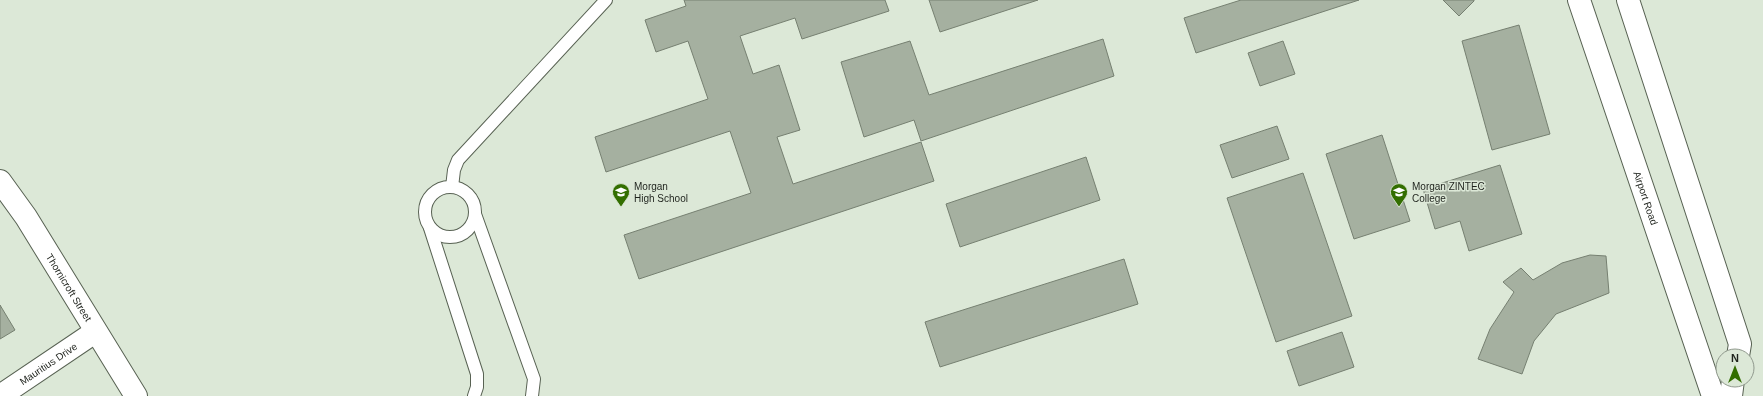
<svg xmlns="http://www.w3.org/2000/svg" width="1763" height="396" font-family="Arial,sans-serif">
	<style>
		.building { fill: #a5b0a0; stroke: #768071 }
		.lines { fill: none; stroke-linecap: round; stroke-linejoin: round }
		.lane-casing { stroke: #586253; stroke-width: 14 }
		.street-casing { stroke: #586253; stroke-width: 24 }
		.secondary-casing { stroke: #586253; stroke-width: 24 }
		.lane { stroke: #fff; stroke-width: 12 }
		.street { stroke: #fff; stroke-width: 22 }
		.secondary { stroke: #fff; stroke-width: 22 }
		.labels { text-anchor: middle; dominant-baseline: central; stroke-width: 3; stroke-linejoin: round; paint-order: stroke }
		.poi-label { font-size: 10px; fill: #1f231d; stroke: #dce8d7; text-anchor: start }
		.street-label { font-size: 10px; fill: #1f231d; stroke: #dce8d7 }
	</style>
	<rect width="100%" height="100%" fill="#dce8d7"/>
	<g class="building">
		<polygon points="684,0 885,0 889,11 802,39 795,18 740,36 753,74 779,65 800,130 777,137 793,184 921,142 934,181 639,279 624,235 751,193 730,131 606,172 595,137 708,99 688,41 656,52 645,20 686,6"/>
		<polygon points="929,0 1038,0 940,32"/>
		<polygon points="1241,0 1359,0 1196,53 1184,18"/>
		<polygon points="1443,0 1474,0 1474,1 1459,16"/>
		<polygon points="1519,25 1550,134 1492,150 1462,41"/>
		<polygon points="1103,39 1114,76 921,141 914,120 864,137 841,62 910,41 929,95"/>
		<polygon points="1283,41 1295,74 1260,86 1248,53"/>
		<polygon points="1277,126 1289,159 1232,178 1220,145"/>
		<polygon points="1382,135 1410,221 1354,239 1326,154"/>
		<polygon points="1086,157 1100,200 960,247 946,204"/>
		<polygon points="1500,165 1522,234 1469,251 1460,221 1435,229 1423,189"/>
		<polygon points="1303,173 1352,316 1276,342 1227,198"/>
		<polygon points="1590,255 1606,256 1609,293 1556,314 1534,341 1522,374 1478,359 1490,329 1514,292 1503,282 1521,268 1533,280 1562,263"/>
		<polygon points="1124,259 1138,304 940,367 925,322"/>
		<polygon points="0,305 15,330 0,339"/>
		<polygon points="1342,332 1354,367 1299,386 1287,351"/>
	</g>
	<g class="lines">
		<g class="lane-casing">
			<g id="lane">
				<circle cx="450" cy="212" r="25"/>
				<polyline points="452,187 454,170 458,160 606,0"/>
				<polyline points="475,214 534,379 532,396"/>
				<polyline points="430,228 477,374 477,387 474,396"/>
			</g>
		</g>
		<g class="street-casing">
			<g id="street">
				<path id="s1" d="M 0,181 L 26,217 L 136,396"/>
				<path id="s2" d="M 0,396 L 95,332"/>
			</g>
		</g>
		<g class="secondary-casing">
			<g id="secondary">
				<path id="s3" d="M 1579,0 L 1713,396"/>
				<polyline points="1628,0 1740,344 1738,356"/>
				<polyline points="1731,396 1733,380"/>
			</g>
		</g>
		<use href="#lane" class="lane"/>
		<use href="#street" class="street"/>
		<use href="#secondary" class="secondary"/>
	</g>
	<defs>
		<g id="school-pin" transform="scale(0.9)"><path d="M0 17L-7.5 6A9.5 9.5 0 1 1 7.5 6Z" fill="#336e00" stroke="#dce8d7"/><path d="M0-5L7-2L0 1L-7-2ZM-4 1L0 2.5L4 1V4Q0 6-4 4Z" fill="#fff"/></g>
	</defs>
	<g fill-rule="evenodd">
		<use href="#school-pin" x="621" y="192"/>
		<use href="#school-pin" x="1399" y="192"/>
	</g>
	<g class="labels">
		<g class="poi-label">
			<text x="634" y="186">Morgan<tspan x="634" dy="12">High School</tspan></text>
			<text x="1412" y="186">Morgan ZINTEC<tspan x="1412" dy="12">College</tspan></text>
		</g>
		<g class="street-label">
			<text stroke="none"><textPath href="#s3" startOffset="209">Airport Road</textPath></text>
			<text stroke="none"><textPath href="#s1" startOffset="127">Thornicroft Street</textPath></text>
			<text stroke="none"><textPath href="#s2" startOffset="58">Mauritius Drive</textPath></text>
		</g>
	</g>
	<g transform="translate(1735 368)"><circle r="19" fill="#dce8d7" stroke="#90998d"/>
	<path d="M0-3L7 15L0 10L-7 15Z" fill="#336e00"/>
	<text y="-6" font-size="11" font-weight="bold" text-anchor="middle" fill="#1f231d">N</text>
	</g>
</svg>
